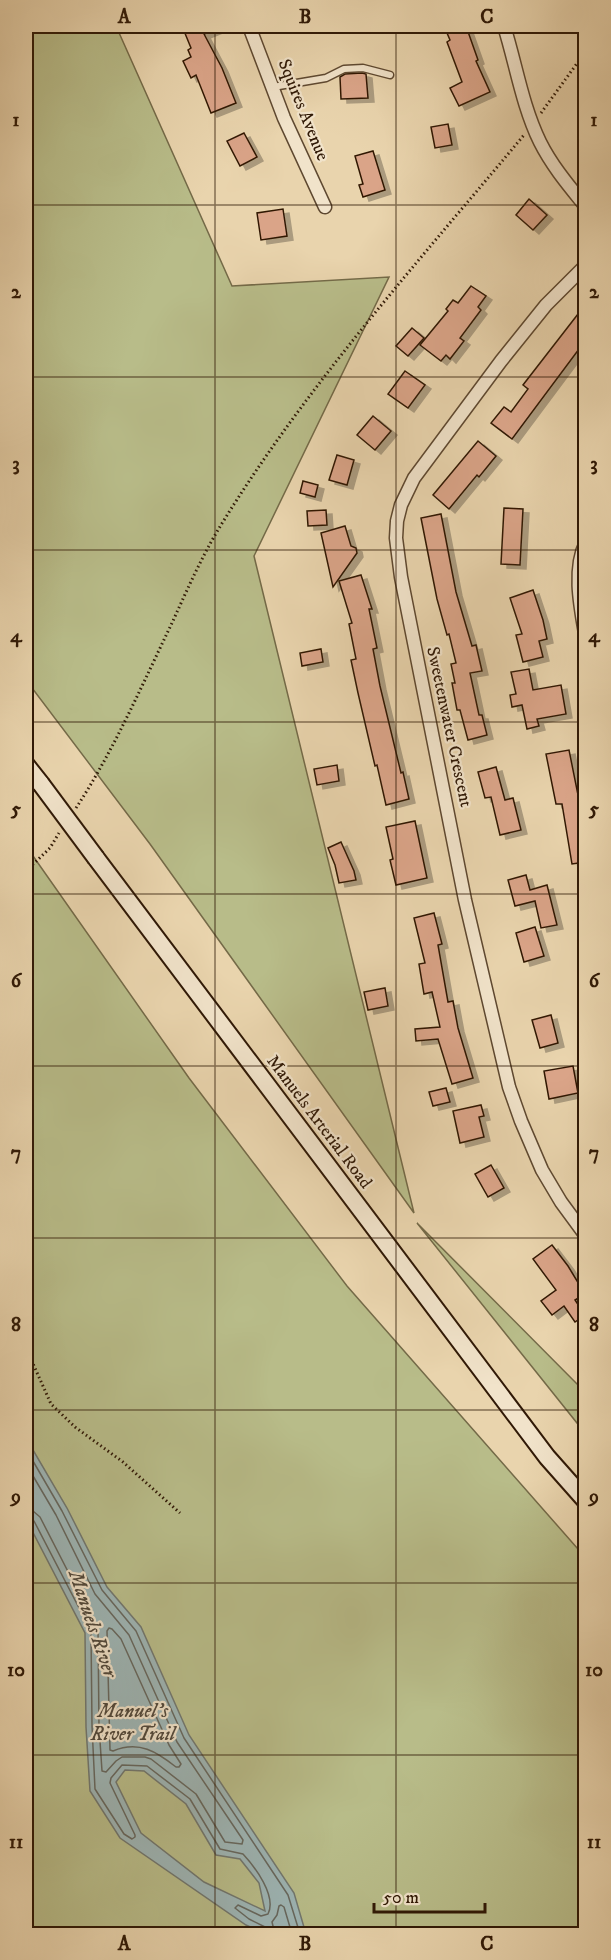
<svg xmlns="http://www.w3.org/2000/svg" width="611" height="1960" font-family="'IM FELL DW Pica',serif">
	<style>
		.green { fill: #b8bc89; stroke: #746a48; stroke-width: 1.5 }
		.water { fill: #9db5b5; stroke: #71776f; stroke-width: 1.5; fill-rule: evenodd }
		.lines { fill: none; stroke-linecap: round; stroke-linejoin: round }
		.shore { stroke: #66675e; stroke-width: 1.5 }
		.building { fill: #daa488; stroke: #301906; stroke-width: 1.5; filter: url(#shadow) }
		.lane-casing { stroke: #5e4830; stroke-width: 9 }
		.street-casing { stroke: #5e4830; stroke-width: 15 }
		.secondary-casing { stroke: #301906; stroke-width: 20 }
		.path { stroke: #301906; stroke-width: 3; stroke-dasharray: 1.5 3; stroke-linecap: butt }
		.lane { stroke: #f1e3ca; stroke-width: 6 }
		.street { stroke: #f1e3ca; stroke-width: 12 }
		.secondary { stroke: #f1e3ca; stroke-width: 16 }
		.secondary-bridge-casing { stroke: #301906; stroke-width: 20; stroke-linecap: butt }
		.secondary-bridge { stroke: #f1e3ca; stroke-width: 16 }
		.grid { fill: none; stroke: #301906; stroke-width: 1.5; stroke-opacity: 0.55 }
		.labels { text-anchor: middle; dominant-baseline: central; stroke-width: 4.5; stroke-linejoin: round; paint-order: stroke }
		.street-label { font-size: 18px; fill: #301906; stroke: #f1e3ca }
		.water-label { font-size: 20px; font-style: italic; fill: #51483b; stroke: #f1e3ca }
		.neatline { fill: none; stroke: #301906; stroke-width: 2 }
		.grid-label { font-size: 20px; text-anchor: middle; font-weight: bold; fill: #301906 }
	</style>
	<defs>
		<filter id="shadow"><feDropShadow dx="6" dy="4" stdDeviation="0" flood-color="#0004"/></filter>
	</defs>
	<rect width="100%" height="100%" fill="#e9d4ad"/>
	<filter id="stains"><feTurbulence type="fractalNoise" baseFrequency=".00333" numOctaves="4"/><feColorMatrix values="0 0 0 0 .2 0 0 0 0 .09 0 0 0 0 .02 0 0 0 .5 -.17"/></filter>
	<radialGradient id="worn" r=".72"><stop offset=".6" stop-color="#630" stop-opacity="0"/><stop offset="1" stop-color="#630" stop-opacity=".3"/></radialGradient>
	<g class="green">
		<polygon points="26,26 116,26 232,286 389,277 254,556 414,1213 150,844 26,680"/>
		<polygon points="26,846 189,1078 347,1286 585,1557 585,1934 26,1934"/>
		<polygon points="417,1223 585,1392 585,1433"/>
	</g>
	<path class="water" d="M 26,1438 L 67,1508 L 107,1587 L 141,1627 L 189,1735 L 294,1893 L 306,1934 L 266,1934 L 246,1925 L 120,1838 L 90,1791 L 86,1727 L 85,1633 L 26,1519 ZM 125,1770 L 144,1771 L 186,1804 L 216,1855 L 240,1859 L 259,1883 L 265,1911 L 204,1882 L 141,1833 L 116,1782 Z"/>
	<g class="lines">
		<g class="shore">
			<polyline points="26,1449 62,1511 102,1590 136,1631 184,1738 288,1895 300,1934"/>
			<polyline points="26,1464 56,1515 95,1594 129,1635 177,1742 243,1840 242,1844 225,1842 196,1794 151,1759 145,1757 122,1757 116,1761 106,1772 102,1771 99,1726 98,1630 40,1517 33,1511 26,1510"/>
			<path d="M 26,1517 L 30,1518 L 34,1521 L 91,1631 L 92,1726 L 95,1789 L 124,1834 L 132,1839 L 135,1837 L 135,1835 L 110,1783 L 111,1778 L 122,1765 L 147,1766 L 190,1799 L 220,1849 L 243,1854 C 255,1867 277,1896 268,1914 L 261,1916 L 238,1905 L 235,1908 L 249,1919 L 265,1927 L 267,1934"/>
			<path d="M 109,1628 L 112,1629 L 121,1639 L 169,1745 L 181,1764 L 179,1767 L 176,1767 C 157,1752 139,1740 113,1751 L 110,1750 L 107,1631 Z"/>
			<polyline points="275,1934 272,1922 277,1915 279,1906 281,1905 284,1907 292,1934"/>
		</g>
	</g>
	<g class="building">
		<polygon points="182,26 224,26 204,34 222,68 236,103 211,113 196,75 191,78 183,61 191,57 188,50 191,48"/>
		<polygon points="444,26 466,26 478,60 476,61 490,92 459,106 450,88 462,82 447,42 450,40"/>
		<polygon points="362,73 366,74 368,98 341,99 340,77 345,74"/>
		<polygon points="448,124 452,145 435,148 431,127"/>
		<polygon points="244,133 257,157 240,166 227,141"/>
		<polygon points="373,151 385,190 363,197 359,185 363,184 355,156"/>
		<polygon points="529,199 547,215 533,230 516,215"/>
		<polygon points="283,209 287,236 261,240 257,213"/>
		<polygon points="471,286 486,296 478,307 481,310 460,338 464,341 450,359 446,355 441,361 420,345 448,311 446,309 453,300 458,303"/>
		<polygon points="585,305 585,341 512,439 491,423 504,407 511,412 528,389 523,385"/>
		<polygon points="412,328 424,338 408,356 396,346"/>
		<polygon points="405,371 425,385 408,408 388,394"/>
		<polygon points="373,416 391,431 375,450 357,435"/>
		<polygon points="478,441 496,456 479,477 477,475 449,509 433,495"/>
		<polygon points="337,455 354,460 347,485 329,480"/>
		<polygon points="303,481 318,485 315,497 300,493"/>
		<polygon points="504,508 523,509 520,565 501,564"/>
		<polygon points="326,510 327,525 308,526 307,511"/>
		<polygon points="441,514 456,592 472,646 476,645 482,671 470,673 479,715 482,715 487,735 468,740 460,710 457,710 452,683 455,683 451,664 456,663 449,634 447,635 437,599 421,518"/>
		<polygon points="345,526 351,546 356,548 357,553 333,587 321,533"/>
		<polygon points="361,575 372,609 369,609 377,648 373,649 380,686 401,773 403,772 409,799 386,805 377,765 375,766 358,693 351,660 356,659 349,624 352,623 339,581"/>
		<polygon points="533,590 543,620 547,639 539,641 543,657 523,662 516,635 522,634 510,598"/>
		<polygon points="321,649 323,662 302,666 300,653"/>
		<polygon points="529,669 533,690 561,685 566,714 537,719 539,726 527,729 522,705 512,707 510,695 516,694 511,672"/>
		<polygon points="569,750 579,800 585,799 585,862 572,864 562,804 556,804 546,754"/>
		<polygon points="337,765 339,781 317,785 314,769"/>
		<polygon points="496,767 505,800 513,798 521,830 500,835 491,797 485,798 478,772"/>
		<polygon points="415,821 427,878 396,885 390,860 393,859 386,827"/>
		<polygon points="341,842 354,871 356,880 339,883 335,865 328,848"/>
		<polygon points="526,875 530,890 547,885 557,925 541,928 535,901 515,906 508,880"/>
		<polygon points="434,913 442,944 438,945 448,1002 453,1001 458,1028 473,1078 452,1084 438,1039 416,1041 415,1029 440,1027 432,992 424,994 419,964 425,963 414,918"/>
		<polygon points="535,927 544,956 524,962 516,933"/>
		<polygon points="385,988 388,1006 368,1010 364,992"/>
		<polygon points="551,1015 558,1043 540,1048 532,1020"/>
		<polygon points="573,1066 578,1093 549,1099 544,1071"/>
		<polygon points="446,1088 450,1102 433,1106 429,1092"/>
		<polygon points="481,1105 484,1116 479,1117 484,1137 460,1143 453,1111"/>
		<polygon points="491,1165 504,1188 488,1197 475,1174"/>
		<polygon points="552,1245 568,1266 585,1294 575,1300 585,1315 575,1322 564,1306 552,1315 541,1301 556,1290 533,1259"/>
	</g>
	<g class="lines">
		<g class="lane-casing">
			<polyline id="lane" points="273,87 326,78 344,69 363,68 390,75"/>
		</g>
		<g class="street-casing">
			<g id="street">
				<polyline points="249,26 284,118 325,207"/>
				<path d="M 504,26 C 516,64 522,105 540,142 C 552,166 569,186 586,207"/>
				<polyline points="586,265 546,305 501,361 414,478 401,505 397,521 396,538 401,577 465,900 509,1087 521,1121 542,1170 561,1202 586,1236"/>
				<path d="M 586,542 C 572,570 581,610 586,639"/>
			</g>
		</g>
		<g class="secondary-casing">
			<g id="secondary">
				<polyline points="26,765 41,784"/>
				<polyline points="96,858 547,1457 586,1501"/>
			</g>
		</g>
		<g class="path">
			<polyline points="541,113 586,51"/>
			<path d="M 76,808 C 113,752 143,683 172,623 C 187,590 202,556 221,525 C 307,385 419,261 524,135"/>
			<polyline points="26,871 50,848 59,833"/>
			<polyline points="26,1348 51,1404 75,1427 123,1462 180,1513"/>
		</g>
		<use href="#lane" class="lane"/>
		<use href="#street" class="street"/>
		<use href="#secondary" class="secondary"/>
		<g class="secondary-bridge-casing">
			<polyline id="secondary-bridge" points="41,784 96,858"/>
		</g>
		<use href="#secondary-bridge" class="secondary-bridge"/>
	</g>
	<path class="grid" d="M 215,26 L 215,1934M 396,26 L 396,1934M 26,205 L 586,205M 26,377 L 586,377M 26,550 L 586,550M 26,722 L 586,722M 26,894 L 586,894M 26,1066 L 586,1066M 26,1238 L 586,1238M 26,1410 L 586,1410M 26,1583 L 586,1583M 26,1755 L 586,1755"/>
	<g class="labels">
		<g class="street-label">
			<text transform="translate(303 110) rotate(68)">Squires Avenue</text>
			<text transform="translate(449 727) rotate(78)">Sweetenwater Crescent</text>
			<text transform="translate(319 1122) rotate(53)">Manuels Arterial Road</text>
		</g>
		<g class="water-label">
			<text transform="translate(92 1624) rotate(71)">Manuels River</text>
			<text x="133" y="1711">Manuel's<tspan x="133" dy="23">River Trail</tspan></text>
		</g>
	</g>
	<rect width="611" height="1960" fill="none" stroke="#e9d4ad" stroke-width="66"/>
	<path d="M374 1903v9h111v-9" fill="none" stroke="#301906" stroke-width="3"/>
	<text x="383" y="1903" font-size="18" fill="#301906" stroke="#f1e3ca" stroke-width="4.5" paint-order="stroke">50 m</text>
	<rect x="33" y="33" width="545" height="1894" class="neatline"/>
	<g class="grid-label">
		<text x="124" y="23">A</text>
		<text x="305" y="23">B</text>
		<text x="487" y="23">C</text>
		<text x="16" y="126">1</text>
		<text x="594" y="126">1</text>
		<text x="16" y="298">2</text>
		<text x="594" y="298">2</text>
		<text x="16" y="470">3</text>
		<text x="594" y="470">3</text>
		<text x="16" y="642">4</text>
		<text x="594" y="642">4</text>
		<text x="16" y="815">5</text>
		<text x="594" y="815">5</text>
		<text x="16" y="987">6</text>
		<text x="594" y="987">6</text>
		<text x="16" y="1159">7</text>
		<text x="594" y="1159">7</text>
		<text x="16" y="1331">8</text>
		<text x="594" y="1331">8</text>
		<text x="16" y="1503">9</text>
		<text x="594" y="1503">9</text>
		<text x="16" y="1676">10</text>
		<text x="594" y="1676">10</text>
		<text x="16" y="1848">11</text>
		<text x="594" y="1848">11</text>
		<text x="124" y="1950">A</text>
		<text x="305" y="1950">B</text>
		<text x="487" y="1950">C</text>
	</g>
	<rect width="100%" height="100%" filter="url(#stains)"/>
	<rect width="100%" height="100%" fill="url(#worn)"/>
</svg>
